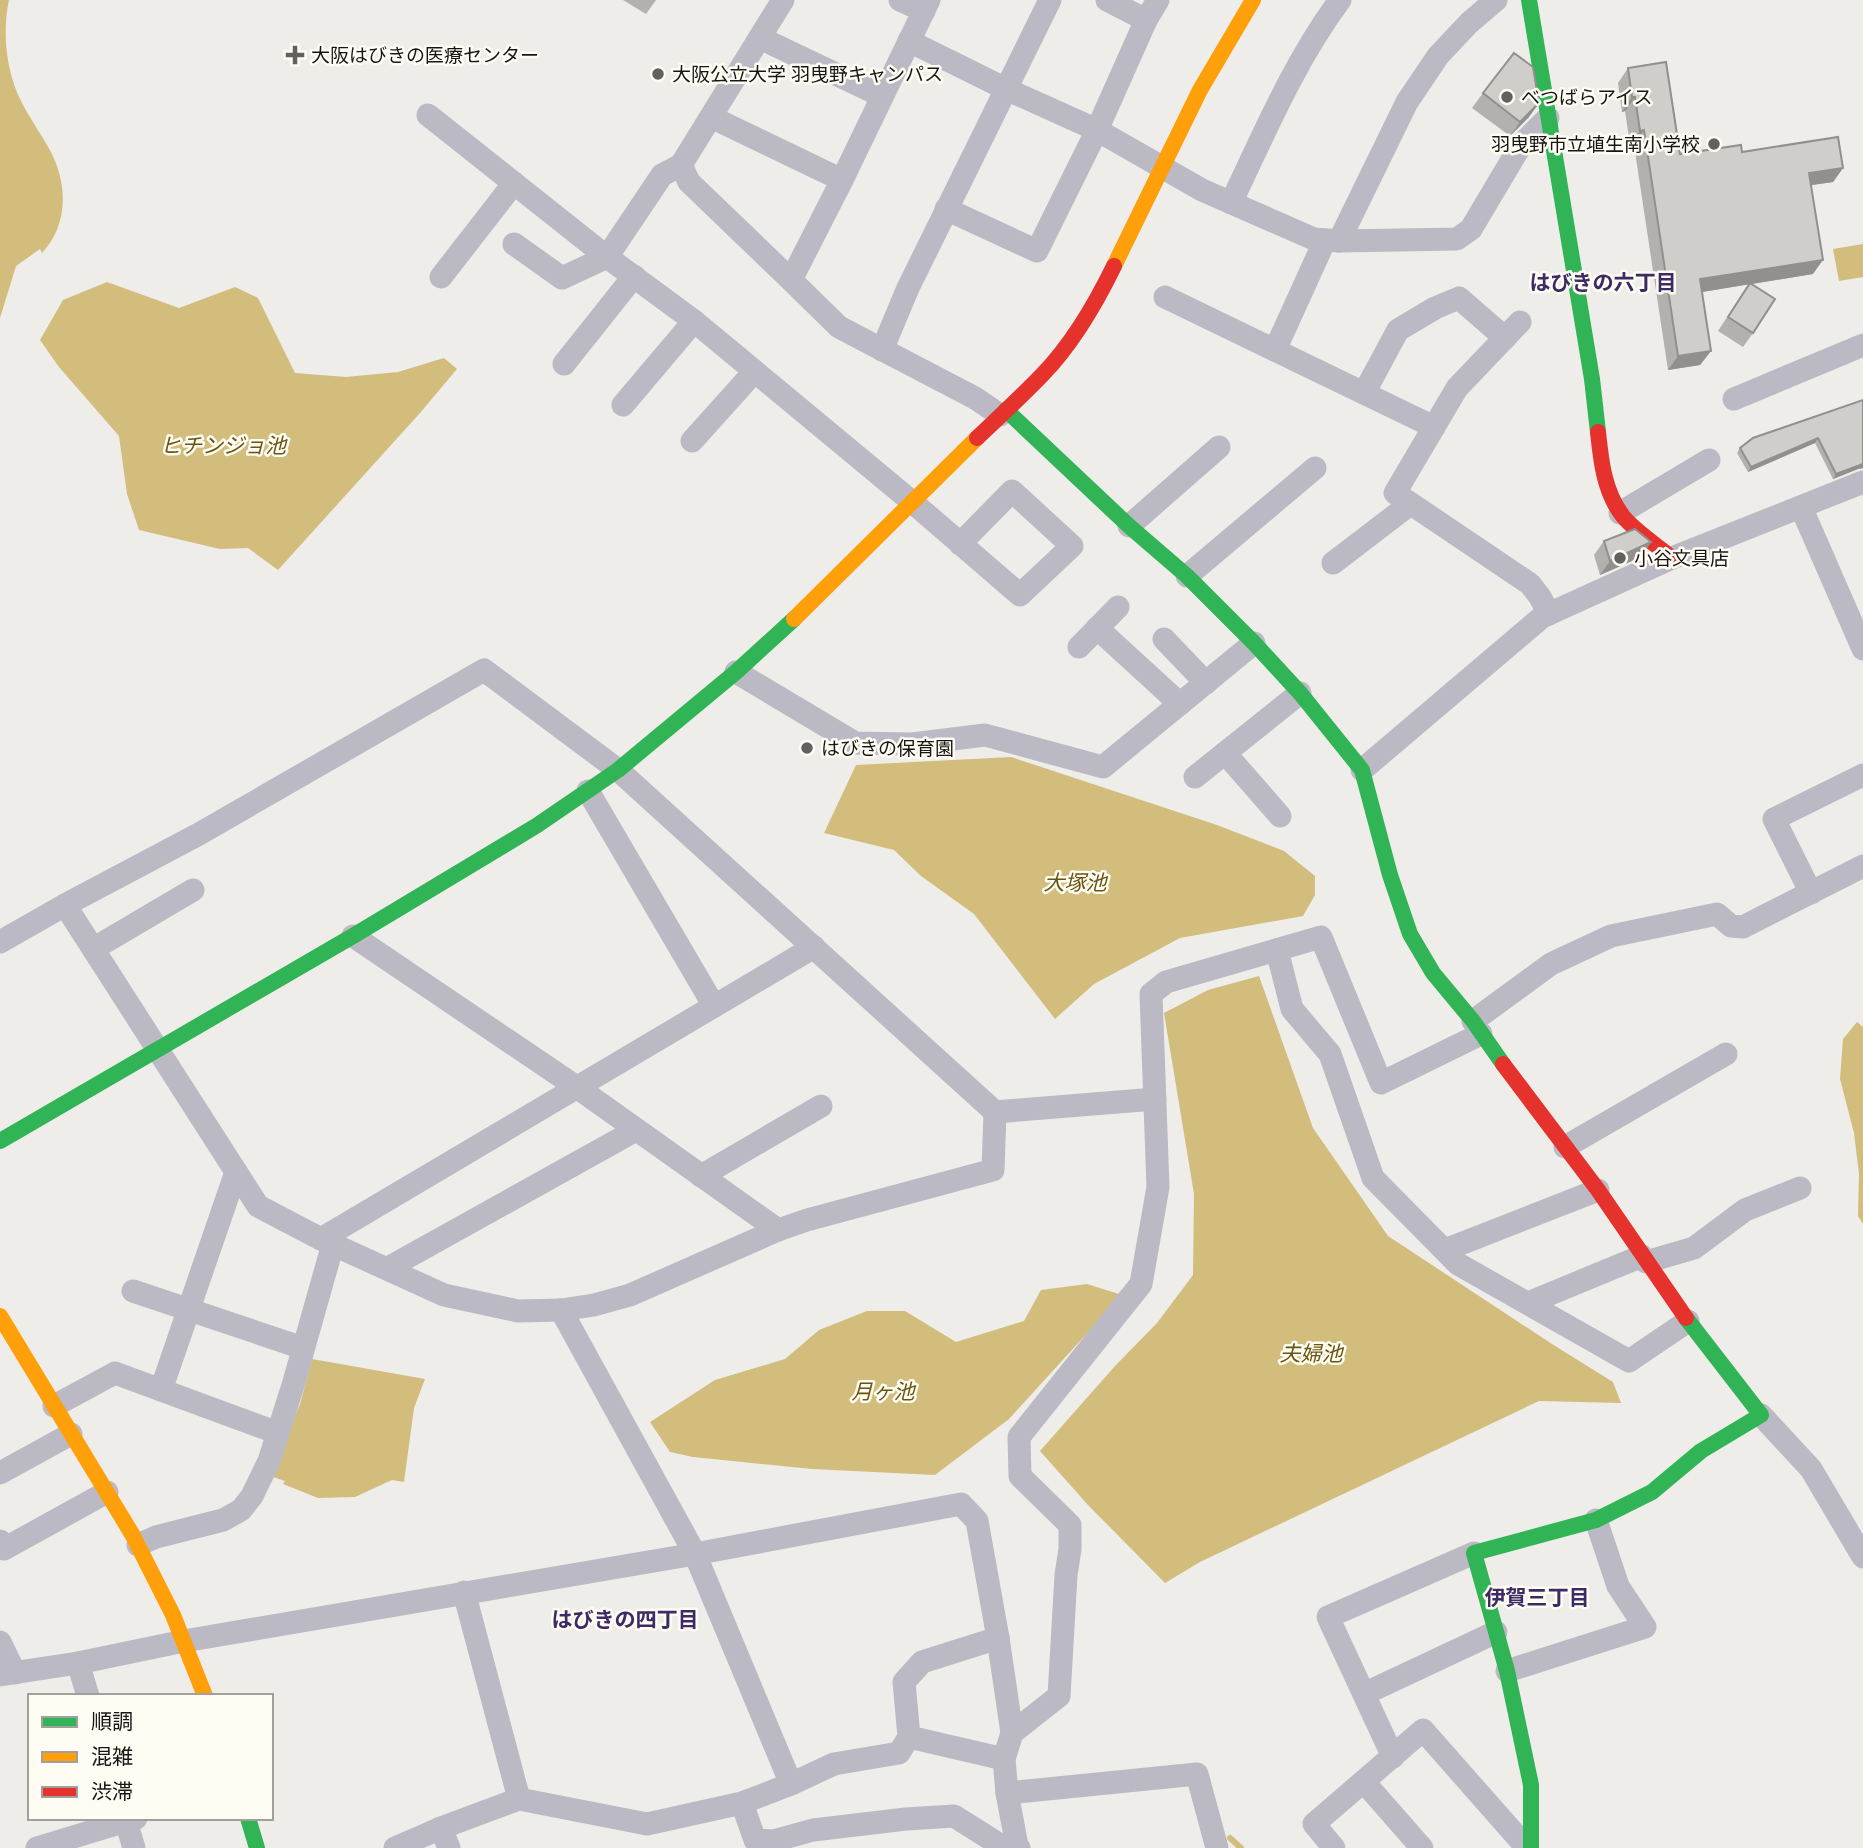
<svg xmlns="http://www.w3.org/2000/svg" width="1863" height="1848" font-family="'DM Sans','Noto Sans JP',sans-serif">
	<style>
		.water { fill: #d2bd7d }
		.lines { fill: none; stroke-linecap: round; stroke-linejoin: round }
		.stream { stroke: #d2bd7d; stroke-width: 6 }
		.street { stroke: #bbb9c3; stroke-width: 23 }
		.fast { stroke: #30b455; stroke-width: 16 }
		.slow { stroke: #ff9f0a; stroke-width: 16 }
		.jam { stroke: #e5322d; stroke-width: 16 }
		.wall { fill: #b2b1af }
		.shaded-wall { fill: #91908e }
		.building { fill: #cfcecb; stroke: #91908e; stroke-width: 2 }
		.poi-dot { fill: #62615f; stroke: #fefcf3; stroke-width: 2.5 }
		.labels { text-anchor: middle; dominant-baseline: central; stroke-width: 5; stroke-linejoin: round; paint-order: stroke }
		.poi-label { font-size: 19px; fill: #171614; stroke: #fefcf3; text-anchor: start }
		.neighbourhood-label { font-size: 21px; font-weight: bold; fill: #3d2b66; stroke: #fefcf3 }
		.water-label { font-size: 21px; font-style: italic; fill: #695510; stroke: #fefcf3 }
	</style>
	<rect width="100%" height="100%" fill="#eeede9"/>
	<g class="water">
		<path d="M 0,0 L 9,0 C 2,32 6,71 21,101 C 30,119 42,135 51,152 C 68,186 68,225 42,253 L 40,249 L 16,266 L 0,318 Z"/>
		<polygon points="1863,244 1863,277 1839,281 1833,249"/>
		<polygon points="107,282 179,308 235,287 258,298 295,373 346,377 398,372 444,358 457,369 420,413 278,570 248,548 220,549 139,530 127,494 119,436 59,367 40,340 63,300"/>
		<polygon points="1011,757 1217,825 1284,851 1315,876 1315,895 1303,916 1180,938 1094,984 1055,1019 974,914 921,876 894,850 824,833 856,765"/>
		<polygon points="1259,976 1313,1128 1388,1236 1552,1344 1613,1382 1621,1403 1539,1401 1200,1562 1165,1583 1088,1505 1040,1451 1115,1366 1157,1323 1193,1275 1194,1194 1164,1013 1208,990"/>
		<polygon points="1857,1022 1863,1027 1863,1224 1858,1216 1859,1174 1854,1133 1840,1079 1843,1039"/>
		<polygon points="1087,1284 1122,1295 1009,1419 935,1475 812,1469 693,1457 670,1452 650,1422 715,1380 785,1359 819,1330 867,1311 905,1311 956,1342 1024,1321 1041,1290"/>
		<polygon points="312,1359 425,1379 414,1408 404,1482 392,1480 355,1497 318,1498 283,1484 285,1481 270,1476 300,1404"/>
	</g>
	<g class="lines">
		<polyline class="stream" points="1230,1838 1241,1848"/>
		<g class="street">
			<polyline points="783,0 681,165 689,182 791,280"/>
			<polyline points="900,0 924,11"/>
			<polyline points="929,0 842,180 791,280 839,327 975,398 1000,415"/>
			<polyline points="1107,0 1146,20"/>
			<polyline points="760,38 882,96"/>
			<polyline points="909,41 1006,89 1097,130 1202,190 1314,239 1339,241 1457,239 1471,229 1521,145 1548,118"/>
			<polyline points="428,115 607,257 694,321 911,501 1020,595 1072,546 1012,491 960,544"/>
			<polyline points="711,117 842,180"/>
			<path d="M 1231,203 C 1264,134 1294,62 1340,0"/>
			<polyline points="946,209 1037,251 1097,130 1146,20 1158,0"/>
			<polyline points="1339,241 1407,102 1438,56 1469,23 1496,0"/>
			<polyline points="514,244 562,278 607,257 662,175 681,165"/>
			<polyline points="441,277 514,183"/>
			<polyline points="1165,297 1434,427"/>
			<polyline points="1520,322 1457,388 1395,493 1530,584 1540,597 1549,614"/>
			<polyline points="882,350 908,288 1050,0"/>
			<polyline points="1275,350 1325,240"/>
			<polyline points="564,364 634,276"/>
			<polyline points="1364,393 1398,330 1435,308 1459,298 1505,338"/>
			<polyline points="1734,399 1863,345"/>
			<polyline points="623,405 694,321"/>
			<polyline points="692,441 754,372"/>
			<polyline points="1801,507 1863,649"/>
			<polyline points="1620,513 1709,460"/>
			<polyline points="1129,526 1219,447"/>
			<polyline points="1333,563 1410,504"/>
			<polyline points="1187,576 1315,468"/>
			<polyline points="1097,628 1180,704"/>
			<polyline points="1164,639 1206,683"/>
			<polyline points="1079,647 1118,607"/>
			<polyline points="736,672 855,743 912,744 985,735 1103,767 1254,643"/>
			<polyline points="1225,753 1280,816"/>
			<polyline points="1362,770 1542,617 1672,558 1863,482"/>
			<polyline points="1195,777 1300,693"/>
			<polyline points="588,791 714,1006"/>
			<polyline points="1811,893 1774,819 1863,775"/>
			<polyline points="65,905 258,1206 321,1239 444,1295 518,1311 561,1310 594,1305 630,1295 778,1230 807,1220 993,1170 995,1112"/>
			<polyline points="353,936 578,1088 778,1230"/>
			<polyline points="0,942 65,905 199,834 484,670 618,770 995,1112 1155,1099"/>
			<polyline points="93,949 193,890"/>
			<polyline points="1277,950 1292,1009 1330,1054 1373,1178 1458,1264 1629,1361 1688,1321"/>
			<polyline points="1473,1021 1551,964 1611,936 1717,914 1731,926 1743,927 1863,866"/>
			<polyline points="1565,1147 1726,1054"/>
			<polyline points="701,1176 821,1106"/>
			<polyline points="321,1239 814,947"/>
			<polyline points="1445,1250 1598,1190"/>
			<polyline points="1646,1262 1694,1248 1745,1210 1800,1188"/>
			<polyline points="388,1268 636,1130"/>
			<polyline points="133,1291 303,1348"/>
			<polyline points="1528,1303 1642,1256"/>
			<polyline points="561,1310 695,1554 791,1784"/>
			<polyline points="161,1390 236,1172"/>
			<polyline points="54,1406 115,1373 278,1433"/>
			<polyline points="1761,1415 1811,1469 1863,1557"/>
			<polyline points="0,1473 71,1434"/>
			<polyline points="0,1541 4,1549 107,1492"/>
			<polyline points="138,1545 156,1537 223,1520 241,1510 252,1496 269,1461 294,1382 333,1244"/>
			<polyline points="464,1592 519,1799"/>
			<polyline points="0,1642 15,1673"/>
			<polyline points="78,1663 88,1696"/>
			<polyline points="1507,1671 1645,1627 1618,1586 1596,1520"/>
			<polyline points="0,1675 78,1663 184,1641 695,1554 961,1504 977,1521 998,1638 1012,1733 1004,1759"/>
			<polyline points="1364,1694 1496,1632"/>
			<polyline points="1012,1733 1059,1696 1066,1575 1070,1549 1070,1525 1020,1476 1019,1437 1141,1284 1158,1187 1151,994 1166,982 1321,937 1381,1083 1481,1034"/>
			<polyline points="909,1737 1004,1759 1007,1793 1017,1846 1019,1848"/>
			<polyline points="1393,1757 1328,1617 1474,1553"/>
			<polyline points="1364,1782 1422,1848"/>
			<polyline points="1007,1793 1197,1774 1217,1848"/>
			<polyline points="742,1803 755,1840 773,1841 813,1830 906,1819 954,1816 1000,1845 1017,1846"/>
			<polyline points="125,1818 134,1848"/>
			<polyline points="441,1828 449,1848"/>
			<polyline points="37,1848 136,1818"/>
			<polyline points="395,1848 441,1828 519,1799 647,1824 742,1803 791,1784 834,1764 899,1753 909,1737 904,1682 922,1662 998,1638"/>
			<polyline points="1334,1848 1314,1824 1423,1730 1527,1848"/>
		</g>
		<g class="fast">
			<polyline points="1529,0 1592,379 1598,432"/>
			<polyline points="1006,410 1129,526 1187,576 1254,643 1300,693 1362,770 1390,875 1410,934 1433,973 1473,1021 1503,1064"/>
			<polyline points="0,1141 353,936 536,826 618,770 736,672 794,619"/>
			<polyline points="248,1818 257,1848"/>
			<polyline points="1531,1848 1531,1785 1507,1671 1474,1553 1596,1520 1652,1492 1701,1451 1761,1415 1686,1318"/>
		</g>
		<g class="slow">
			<polyline points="1114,266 1200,90 1253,0"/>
			<polyline points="794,619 977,438"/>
			<polyline points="0,1316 132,1534 173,1615 205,1696"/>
		</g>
		<g class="jam">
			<path d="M 1598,432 C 1601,461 1604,491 1622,515 C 1631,528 1659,547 1672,558"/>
			<path d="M 977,438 C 999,417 1022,396 1043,374 C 1073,343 1095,305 1114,266"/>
			<polyline points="1503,1064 1598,1190 1686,1318"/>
		</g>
	</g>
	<g class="wall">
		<polygon points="623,0 656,0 646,14"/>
		<polygon points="1628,68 1680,154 1742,152 1843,168 1833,182 1811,185 1813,274 1752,284 1753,333 1743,347 1718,331 1749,284 1702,292 1711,351 1700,365 1668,370 1634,145 1630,145 1625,111 1622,112 1618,83"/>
		<polygon points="1483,93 1529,117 1510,136 1472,108"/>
		<polygon points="1863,400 1863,468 1858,469 1833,479 1815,443 1748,472 1737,453 1740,448"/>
		<polygon points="1604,541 1651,542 1641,557 1600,575 1594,555"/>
	</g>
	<g class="shaded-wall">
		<polygon points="1632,97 1635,97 1625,111 1622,112"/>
		<polygon points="1539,103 1529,117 1510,136 1520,122"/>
		<polygon points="1644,130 1634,145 1630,145 1640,131"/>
		<polygon points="1843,168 1833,182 1799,187 1809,173"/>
		<polygon points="1823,260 1813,274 1690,294 1700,279"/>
		<polygon points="1711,351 1700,365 1668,370 1678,356"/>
		<polygon points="1818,438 1815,443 1748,472 1751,467"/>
		<polygon points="1863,464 1863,468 1858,469 1833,479 1836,474"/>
		<polygon points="1651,542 1641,557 1600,575 1610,561"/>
	</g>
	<g class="building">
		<polygon points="1514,53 1533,67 1539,103 1520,122 1483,93"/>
		<polygon points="1666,62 1680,154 1741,145 1742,152 1838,137 1843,168 1809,173 1823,260 1700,279 1711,351 1678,356 1644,130 1640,131 1635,97 1632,97 1628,68"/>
		<polygon points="1750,283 1775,299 1753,333 1728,317"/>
		<polygon points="1863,400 1863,464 1836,474 1818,438 1751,467 1740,448 1753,438"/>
		<polygon points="1635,529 1651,542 1610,561 1604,541"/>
	</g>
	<g class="poi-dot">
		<path d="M291.5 44.5h7v7h7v7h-7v7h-7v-7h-7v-7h7z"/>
		<circle cx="658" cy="74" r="7"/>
		<circle cx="1507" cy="97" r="7"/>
		<circle cx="1714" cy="144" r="7"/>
		<circle cx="1620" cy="558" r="7"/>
		<circle cx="807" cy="748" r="7"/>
	</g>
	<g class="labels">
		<g class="poi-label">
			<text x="311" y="55">大阪はびきの医療センター</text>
			<text x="672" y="74">大阪公立大学 羽曳野キャンパス</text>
			<text x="1521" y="97">べつばらアイス</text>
			<text x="1700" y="144" text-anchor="end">羽曳野市立埴生南小学校</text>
			<text x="1634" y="558">小谷文具店</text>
			<text x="821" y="748">はびきの保育園</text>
		</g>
		<g class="neighbourhood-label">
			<text x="1603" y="283">はびきの六丁目</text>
			<text x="1537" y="1598">伊賀三丁目</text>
			<text x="625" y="1620">はびきの四丁目</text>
		</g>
		<g class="water-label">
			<text x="223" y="446">ヒチンジョ池</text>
			<text x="1075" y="883">大塚池</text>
			<text x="1311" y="1354">夫婦池</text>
			<text x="883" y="1392">月ヶ池</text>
		</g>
	</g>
	<rect x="28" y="1694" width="245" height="126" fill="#fefcf3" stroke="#a2a09a" stroke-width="2"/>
	<rect x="42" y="1717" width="35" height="10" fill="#30b455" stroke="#a2a09a" stroke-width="2"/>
	<text x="91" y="1729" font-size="21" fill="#171614">順調</text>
	<rect x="42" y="1752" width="35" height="10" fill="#ff9f0a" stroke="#a2a09a" stroke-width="2"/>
	<text x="91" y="1764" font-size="21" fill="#171614">混雑</text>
	<rect x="42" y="1787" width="35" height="10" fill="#e5322d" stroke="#a2a09a" stroke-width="2"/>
	<text x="91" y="1799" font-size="21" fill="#171614">渋滞</text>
</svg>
